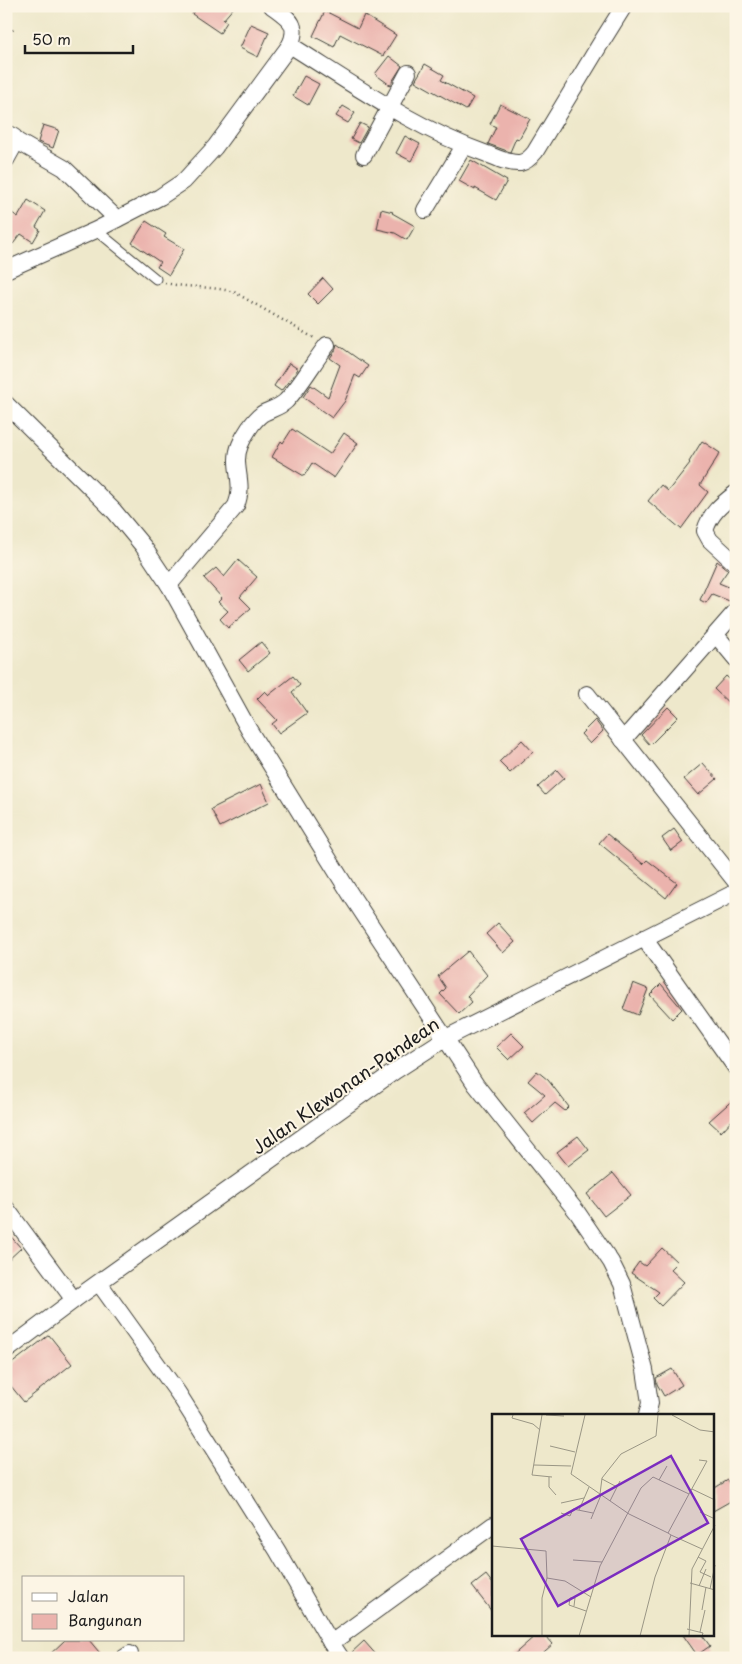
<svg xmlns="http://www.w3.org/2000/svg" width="742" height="1664" font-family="'Playpen Sans',sans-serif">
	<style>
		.building { fill: #ebb3ad }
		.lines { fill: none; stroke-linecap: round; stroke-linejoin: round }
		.service-casing { stroke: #3c3b36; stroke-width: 11 }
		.minor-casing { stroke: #3c3b36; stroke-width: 18 }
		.path { stroke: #3c3b36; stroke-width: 2.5; stroke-dasharray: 1 4; stroke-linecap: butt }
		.service { stroke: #fff; stroke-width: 9 }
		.minor { stroke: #fff; stroke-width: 16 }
		.labels { text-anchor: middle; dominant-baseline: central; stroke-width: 4; stroke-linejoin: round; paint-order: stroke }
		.street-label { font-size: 18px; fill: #1c1c1c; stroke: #fcf5e5 }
		.inset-road { fill: none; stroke: #9a9685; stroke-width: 1 }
		.view { fill: #7b2cbf; fill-opacity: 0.15; stroke: #7b2cbf; stroke-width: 2.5 }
		.inset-edge { fill: none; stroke: #1c1c1c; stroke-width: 2.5 }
	</style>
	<rect width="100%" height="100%" fill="#fcf5e5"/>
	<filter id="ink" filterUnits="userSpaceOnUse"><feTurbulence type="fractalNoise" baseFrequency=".02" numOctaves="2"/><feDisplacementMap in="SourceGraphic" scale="10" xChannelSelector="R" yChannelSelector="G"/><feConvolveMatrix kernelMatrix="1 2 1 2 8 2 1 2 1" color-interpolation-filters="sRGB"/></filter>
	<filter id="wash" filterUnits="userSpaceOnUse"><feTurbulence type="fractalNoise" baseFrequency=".0096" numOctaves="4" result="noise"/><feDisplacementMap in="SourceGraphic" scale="20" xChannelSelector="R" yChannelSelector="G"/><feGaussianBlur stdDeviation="1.12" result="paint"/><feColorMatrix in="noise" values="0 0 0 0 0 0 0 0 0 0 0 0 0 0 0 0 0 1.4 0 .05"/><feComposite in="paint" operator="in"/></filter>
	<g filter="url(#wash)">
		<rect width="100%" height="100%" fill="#eee8cb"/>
		<g id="blocks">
			<g class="building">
				<polygon points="197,6 235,6 223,20 227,22 220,33 192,14"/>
				<polygon points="325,11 358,28 364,15 396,35 383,56 340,34 334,47 313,36"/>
				<polygon points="251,24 269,32 258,57 240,48"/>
				<polygon points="389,56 402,66 390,85 375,74"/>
				<polygon points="425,64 444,75 441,80 473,98 466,110 415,81"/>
				<polygon points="304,76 319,84 308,105 293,96"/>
				<polygon points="500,104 530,119 519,139 516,138 510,152 488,144 496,127 490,124"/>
				<polygon points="343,106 355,113 348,123 336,116"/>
				<polygon points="360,123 368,127 359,143 351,139"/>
				<polygon points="43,125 59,130 53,148 38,142"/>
				<polygon points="405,136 420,144 411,161 396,153"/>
				<polygon points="471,160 507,181 496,200 475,188 475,190 459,181"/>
				<polygon points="28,200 45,211 36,227 40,230 33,242 21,234 13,244 6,239 6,209 18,217"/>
				<polygon points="381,209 393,212 392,213 415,226 407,240 395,233 377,229"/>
				<polygon points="146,221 166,234 164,237 184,249 169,275 157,267 160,262 132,243"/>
				<polygon points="323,278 333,289 318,304 308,294"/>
				<polygon points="337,344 368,366 360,378 355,375 345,401 332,418 303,397 311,385 328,397 340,365 330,358 335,351"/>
				<polygon points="289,363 298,369 281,391 274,386"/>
				<polygon points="292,429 330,454 344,433 358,443 334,478 312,463 304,476 272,457 281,441 283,443"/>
				<polygon points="702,441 720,453 700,485 708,492 681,529 648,501 661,485 668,491 690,463 689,462"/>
				<polygon points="238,560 257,577 240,597 251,608 228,628 220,619 228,611 218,602 222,598 204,578 216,568 224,577"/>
				<polygon points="717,561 728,570 719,583 736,590 736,601 732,602 712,594 706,603 700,600"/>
				<polygon points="261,642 270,653 248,671 239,660"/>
				<polygon points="293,676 300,685 292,692 307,713 279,733 272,724 277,720 257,699 265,691 269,695"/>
				<polygon points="726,676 736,685 736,710 714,689"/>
				<polygon points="668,707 678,717 650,745 641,735"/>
				<polygon points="595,720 603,731 590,744 581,734"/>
				<polygon points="522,740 533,752 510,773 499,762"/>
				<polygon points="703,763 717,779 698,795 684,779"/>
				<polygon points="557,770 564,778 545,795 538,787"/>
				<polygon points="261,784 269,802 220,827 211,809"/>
				<polygon points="674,829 683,842 671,851 662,838"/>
				<polygon points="607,834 643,864 647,860 677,883 666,898 599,843"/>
				<polygon points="498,923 515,942 503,953 486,934"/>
				<polygon points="468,951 487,975 467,996 472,1002 459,1014 440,994 446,988 438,976"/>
				<polygon points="633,983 648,989 638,1015 623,1009"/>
				<polygon points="661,984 682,1009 672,1019 650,995"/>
				<polygon points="511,1033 524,1046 509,1060 496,1047"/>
				<polygon points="537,1071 548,1080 569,1107 565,1111 555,1103 533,1123 524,1113 545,1095 528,1081"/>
				<polygon points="736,1097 736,1116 721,1132 709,1121"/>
				<polygon points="578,1136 589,1150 568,1166 557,1152"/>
				<polygon points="613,1173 631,1195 604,1216 587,1194"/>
				<polygon points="6,1231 21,1248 6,1262"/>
				<polygon points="662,1248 677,1262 670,1269 684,1282 661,1306 653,1298 659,1292 631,1273 639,1262 645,1266"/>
				<polygon points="49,1335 72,1364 24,1402 6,1380 6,1368"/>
				<polygon points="672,1369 682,1385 664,1396 657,1384 656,1378"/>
				<polygon points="728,1480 736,1493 736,1498 713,1511 713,1489"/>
				<polygon points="486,1575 493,1584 493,1613 472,1586"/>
				<polygon points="536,1635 545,1635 553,1644 537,1658 510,1658"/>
				<polygon points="683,1635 702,1635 710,1646 697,1655"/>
				<polygon points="65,1640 89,1640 104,1658 46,1658"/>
				<polygon points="364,1641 379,1658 351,1658 350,1654"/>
			</g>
		</g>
	</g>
	<g filter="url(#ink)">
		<use href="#blocks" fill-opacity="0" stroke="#3c3b36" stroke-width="1"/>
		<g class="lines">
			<g class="service-casing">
				<polyline id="service" points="96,230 156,279"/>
			</g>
			<g class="minor-casing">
				<g id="minor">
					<path d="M 272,6 C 288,18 300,24 290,45"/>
					<polyline points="6,133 14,137 16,142 6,160"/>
					<polyline points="15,140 64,168 117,219"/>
					<polyline points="364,155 408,73"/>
					<polyline points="425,210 464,146"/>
					<path d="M 6,270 L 96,230 L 160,197 L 184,181 L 215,147 L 290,45 C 354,85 416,129 487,154 C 497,158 509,164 520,163 C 526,162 531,157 535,152 L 599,46 L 624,6"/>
					<polyline points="6,404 114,511 143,546 169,585 249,730 351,895 476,1085 577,1212 611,1262 622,1284 645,1370 650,1403 647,1415"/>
					<path d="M 736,493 C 722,504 710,513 705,531 L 710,540 L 736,564"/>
					<path d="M 169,585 L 236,506 C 246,481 231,467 240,445 C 244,435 253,421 262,414 C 270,409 279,408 286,401 C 301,385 313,363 327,345"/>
					<polyline points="716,635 736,659"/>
					<polyline points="587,694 736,882"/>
					<polyline points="623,740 736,611"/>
					<polyline points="644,938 736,1068"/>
					<polyline points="6,1208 74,1300 395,1071 446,1038 736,892"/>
					<polyline points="99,1283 178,1393 277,1550 331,1643 493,1525"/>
					<polyline points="6,1351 74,1300"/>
					<polyline points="331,1643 341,1658"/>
					<polyline points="124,1658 130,1654"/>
				</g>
			</g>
			<g class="path">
				<polyline points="6,38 15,27"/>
				<path d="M 165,283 C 188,288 212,286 234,292 L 314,338"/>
			</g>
			<use href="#service" class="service"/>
			<use href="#minor" class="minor"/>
		</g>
	</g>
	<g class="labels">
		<g class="street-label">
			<text transform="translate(345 1085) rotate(-35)">Jalan Klewonan-Pandean</text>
		</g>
	</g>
	<g transform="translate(492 1414)">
		<rect width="222" height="222" fill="#eee8cb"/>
		<path class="inset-road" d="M 21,1 L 20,4 L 41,10 L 48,16M 50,1 L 40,61 L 60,63M 54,1 L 72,2M 93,1 L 79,60 L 137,100 L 176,119M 180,1 L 208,16 L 223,18M 58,32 L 83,38M 42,51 L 79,52M 57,63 L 57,73 L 64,81M 110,65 L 125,73M 167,66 L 175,52M 200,75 L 223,86M 108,80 L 110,64 L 129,40 L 164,22 L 166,1M 197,80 L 215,47 L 207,46M 118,87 L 128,67M 69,89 L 92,84M 87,96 L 97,73M 208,98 L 223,105M 69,99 L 78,102 L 81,95 L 101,99M 99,105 L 109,81M 179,121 L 210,135M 0,132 L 54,137 L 55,164 L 73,167 L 99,183M 206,143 L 214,147 L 208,158 L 219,163M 81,146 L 110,148M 198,169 L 223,176M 207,172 L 214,155M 218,175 L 223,151M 82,192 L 83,184 L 78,184 L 77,191 L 94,197M 210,196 L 214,173M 195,215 L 211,219 L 210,222M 208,218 L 213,196M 50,222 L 50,184 L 55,164M 87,222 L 108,152 L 149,74 L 161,63 L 197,80 L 176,119M 148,222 L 163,163 L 179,121 L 176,119M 197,222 L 200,155 L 223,111"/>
		<path class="view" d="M 179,42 L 216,109 L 66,192 L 29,125 Z"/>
		<rect width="222" height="222" class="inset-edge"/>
	</g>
	<rect width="742" height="1664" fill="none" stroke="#fcf5e5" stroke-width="25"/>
	<rect x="22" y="1576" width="162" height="65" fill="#fcf5e5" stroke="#a29e95"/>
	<rect x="32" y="1593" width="25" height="8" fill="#ffffff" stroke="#a29e95"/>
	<text x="68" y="1602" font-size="15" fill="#1c1c1c">Jalan</text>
	<rect x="32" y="1614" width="25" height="15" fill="#ebb3ad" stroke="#a29e95"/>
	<text x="68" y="1626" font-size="15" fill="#1c1c1c">Bangunan</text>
	<path d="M25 45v8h108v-8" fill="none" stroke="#1c1c1c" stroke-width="2.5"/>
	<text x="32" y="45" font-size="15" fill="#1c1c1c" stroke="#fcf5e5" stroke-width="4" paint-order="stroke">50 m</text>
</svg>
